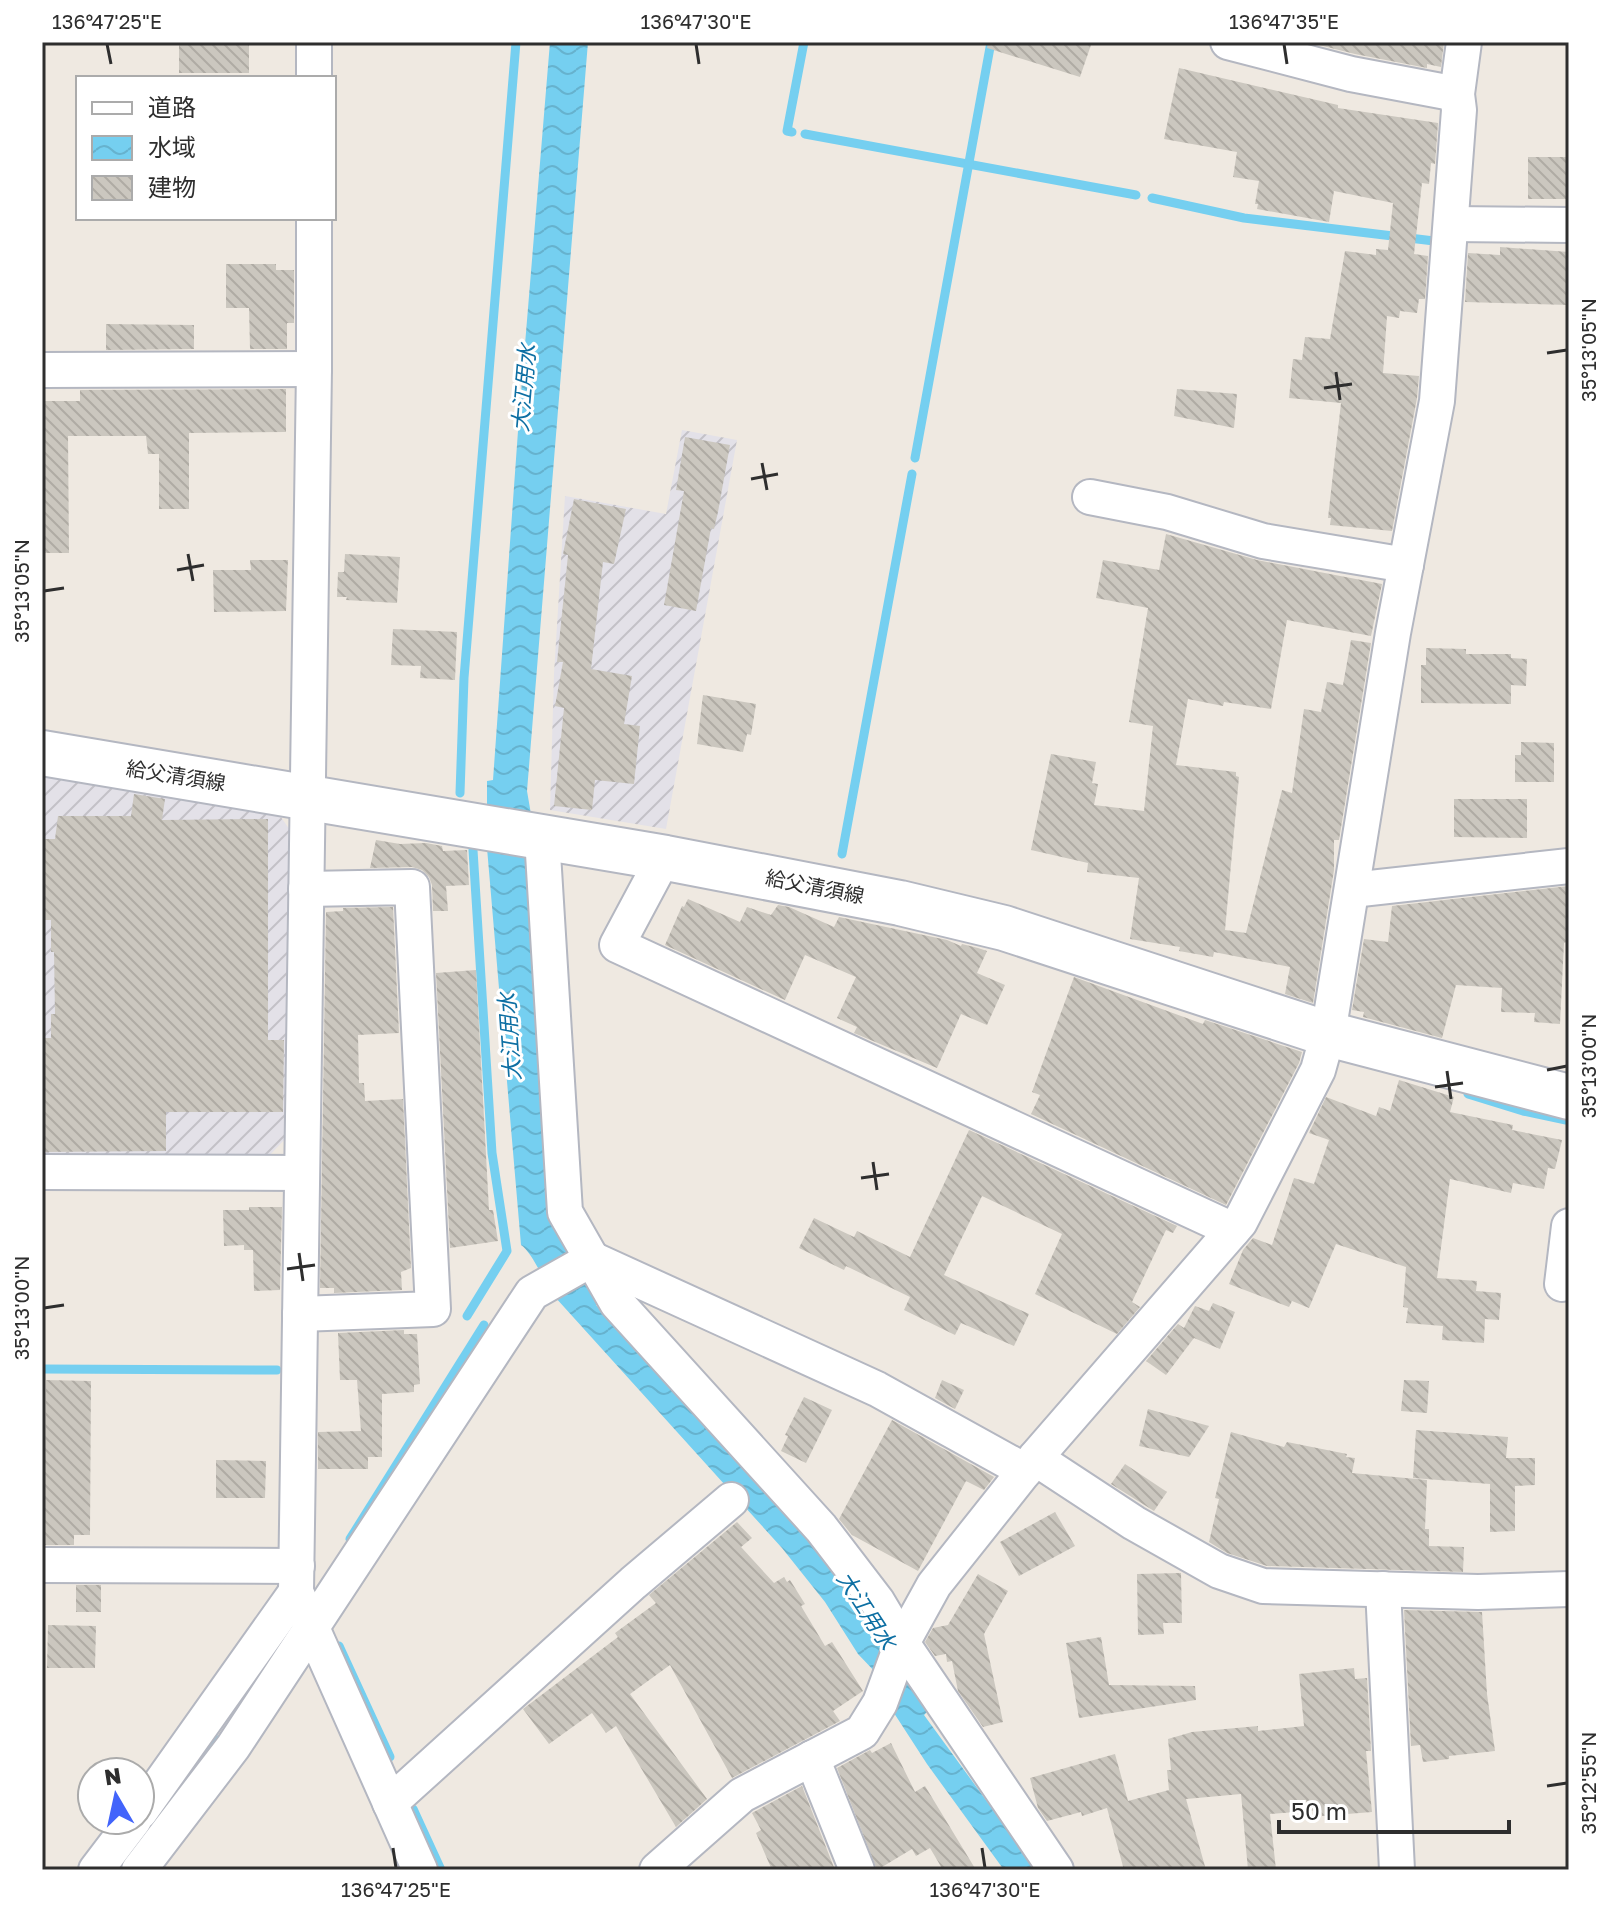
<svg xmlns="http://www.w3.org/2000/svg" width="1611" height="1912" font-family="'Golos Text','Noto Sans JP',sans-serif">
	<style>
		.industrial { fill: url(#industrial-furrows) }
		.water { fill: url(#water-waves) }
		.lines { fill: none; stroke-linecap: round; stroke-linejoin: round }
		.stream { stroke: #75cff0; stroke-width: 9 }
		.building { fill: url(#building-back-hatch) }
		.minor-casing { stroke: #b4b7c1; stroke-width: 38 }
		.secondary-casing { stroke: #b4b7c1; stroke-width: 48 }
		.minor { stroke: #fff; stroke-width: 34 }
		.secondary { stroke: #fff; stroke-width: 44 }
		.ticks { fill: none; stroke: #2e2e2e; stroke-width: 3 }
		.labels { text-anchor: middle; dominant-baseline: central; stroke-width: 6; stroke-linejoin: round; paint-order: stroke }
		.street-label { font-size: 20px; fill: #2e2e2e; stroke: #fff }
		.water-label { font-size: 22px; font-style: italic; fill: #0d6fa3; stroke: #fff }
		.neatline { fill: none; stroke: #2e2e2e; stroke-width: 3 }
		.ticks-label { font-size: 20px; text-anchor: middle; fill: #2e2e2e }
	</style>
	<defs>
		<pattern id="industrial-furrows" width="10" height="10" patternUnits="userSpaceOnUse" patternTransform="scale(2)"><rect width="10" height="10" fill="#e3e1e8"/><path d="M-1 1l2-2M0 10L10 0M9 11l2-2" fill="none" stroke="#c3c1c7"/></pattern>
		<pattern id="water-waves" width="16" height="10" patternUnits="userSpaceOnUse" patternTransform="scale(2)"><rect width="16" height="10" fill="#75cff0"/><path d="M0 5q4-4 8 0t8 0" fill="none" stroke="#66b2ce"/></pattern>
		<pattern id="building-back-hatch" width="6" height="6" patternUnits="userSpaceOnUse" patternTransform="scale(2)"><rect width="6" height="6" fill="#cbc7bf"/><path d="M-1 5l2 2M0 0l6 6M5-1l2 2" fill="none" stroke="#afaba4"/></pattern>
	</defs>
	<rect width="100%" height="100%" fill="#efe9e1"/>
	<g class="industrial">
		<polygon points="682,430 737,440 666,829 550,810 554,674 565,496 666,514"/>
		<polygon points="42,772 276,810 292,833 285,1139 269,1156 42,1156"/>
	</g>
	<path class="water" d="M 550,42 L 588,42 L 527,791 L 538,855 L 557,1214 L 604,1298 L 596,1305 L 804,1535 L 840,1580 L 869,1623 L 878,1619 L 929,1710 L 924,1715 L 1037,1870 L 1004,1870 L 927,1764 L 892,1710 L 878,1675 L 858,1654 L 825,1602 L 782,1548 L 555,1297 C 545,1283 532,1252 521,1245 L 487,848 L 487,781 L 493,780 L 519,417 Z"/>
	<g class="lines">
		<g class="stream">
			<polyline points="792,132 787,131 804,42"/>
			<polyline points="805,134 1136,195"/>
			<polyline points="1152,198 1244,218 1434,241"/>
			<polyline points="915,458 991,42"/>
			<polyline points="460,793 464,678 516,42"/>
			<polyline points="842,854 912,474"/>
			<polyline points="1468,1094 1523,1111 1566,1120"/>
			<polyline points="467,1316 507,1251 492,1153 473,850"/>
			<polyline points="42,1369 277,1370"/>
			<polyline points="350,1539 484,1325"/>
			<polyline points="339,1646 390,1757"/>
			<polyline points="202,1761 217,1740"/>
			<polyline points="413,1809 441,1870"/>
		</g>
	</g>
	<g class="building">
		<rect x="179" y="42" width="70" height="31"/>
		<polygon points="988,42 1092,42 1080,77 987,48"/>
		<polygon points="1316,42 1444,42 1441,67 1427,64 1427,68 1355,54 1315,44"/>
		<polygon points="1179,68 1338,105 1338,108 1438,123 1435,164 1431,163 1429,184 1422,183 1414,254 1428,256 1425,299 1419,299 1417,313 1400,311 1399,318 1387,316 1383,373 1419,376 1417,398 1392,531 1330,525 1331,518 1328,518 1341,403 1289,398 1293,359 1302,360 1305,337 1330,339 1345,251 1376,255 1376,249 1388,250 1393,203 1334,191 1329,222 1257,209 1258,204 1255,204 1259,181 1233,177 1237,152 1164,139"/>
		<rect x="1528" y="157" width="41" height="42"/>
		<polygon points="1500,247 1569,252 1569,305 1465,302 1468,253 1500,255"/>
		<polygon points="226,264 276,264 276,270 294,270 294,323 287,323 287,349 250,349 249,308 226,308"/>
		<polygon points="106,324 194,325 194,349 106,350"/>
		<polygon points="286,389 286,432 189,433 189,509 159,509 159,454 148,454 146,436 68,436 69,553 42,553 42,401 80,401 80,390"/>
		<polygon points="1177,389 1237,394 1234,428 1174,416"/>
		<polygon points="685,437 730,445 718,512 714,529 711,528 696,611 664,605 684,491 676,490"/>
		<polygon points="574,499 626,509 614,564 603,562 591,669 632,676 624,724 640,726 634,784 595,780 592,810 554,806 564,708 555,706 563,662 557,662 568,555 563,554"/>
		<polygon points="1166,534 1257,560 1382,584 1371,636 1287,620 1271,709 1224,702 1223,706 1188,699 1176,765 1236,772 1236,776 1239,777 1225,930 1246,933 1282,790 1292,793 1304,709 1321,712 1327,682 1343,685 1351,640 1371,643 1339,840 1334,840 1334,870 1313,1003 1285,994 1290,967 1214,952 1213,957 1179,951 1180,947 1130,939 1139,878 1087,872 1088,863 1031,850 1051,754 1096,762 1092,783 1098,784 1094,805 1144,811 1153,726 1129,722 1148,608 1096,598 1103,560 1159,570"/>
		<polygon points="345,554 400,557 397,603 346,600 347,597 337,597 338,572 344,572"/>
		<polygon points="250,560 288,560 286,611 214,612 213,570 251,570"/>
		<polygon points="393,629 457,632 455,680 420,678 421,666 391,665"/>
		<polygon points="1426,648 1466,649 1466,654 1511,654 1511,658 1527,659 1526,686 1511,685 1511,704 1421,703 1421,665 1426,665"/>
		<polygon points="703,695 756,704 751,735 747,734 743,752 697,744"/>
		<polygon points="1521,742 1554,743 1554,782 1515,782 1515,755 1521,755"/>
		<polygon points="134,794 165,799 162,820 268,819 268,1040 284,1040 283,1112 166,1112 166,1151 42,1152 42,1038 51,1038 51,1014 55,1014 54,952 51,952 51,920 42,920 44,839 55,839 58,816 131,816"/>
		<polygon points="1454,799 1527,799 1527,838 1454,837"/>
		<polygon points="376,840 400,844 426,843 442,846 443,851 467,850 469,885 446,886 448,911 433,911 432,885 429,877 422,870 412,867 370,868"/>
		<polygon points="1569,886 1569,941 1564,943 1560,1024 1534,1022 1535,1013 1501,1012 1502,988 1456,985 1442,1038 1363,1017 1364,1012 1352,1010 1364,939 1388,942 1392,906"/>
		<polygon points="688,899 740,922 747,907 771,915 778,905 789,907 834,927 839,917 947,940 961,946 962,944 978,948 987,951 977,973 1005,985 987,1025 961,1014 937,1068 854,1033 857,1027 837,1018 856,977 805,955 785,1000 665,945 682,906 684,907"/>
		<polygon points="393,907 399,1033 358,1035 359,1083 364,1083 365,1101 403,1099 411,1268 401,1272 402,1290 334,1293 334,1288 320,1288 326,912 343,911 343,908"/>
		<polygon points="476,970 489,1210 493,1210 498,1241 450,1248 436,973"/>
		<polygon points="1074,977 1203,1024 1205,1020 1302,1052 1299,1063 1226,1205 1031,1114 1040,1095 1032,1092"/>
		<polygon points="1399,1080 1454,1097 1450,1112 1513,1125 1512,1130 1562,1140 1555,1169 1548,1168 1544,1189 1513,1183 1511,1193 1450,1179 1437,1278 1477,1281 1476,1291 1501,1293 1499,1320 1485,1319 1484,1343 1442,1340 1443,1326 1406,1323 1408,1308 1403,1307 1406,1267 1336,1244 1309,1308 1292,1301 1289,1307 1229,1284 1243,1250 1253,1238 1272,1245 1294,1178 1314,1184 1329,1140 1309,1133 1326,1097 1376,1116 1379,1107 1390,1111"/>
		<polygon points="969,1130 1177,1226 1173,1233 1166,1230 1132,1302 1140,1307 1117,1334 1035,1294 1062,1234 982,1196 944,1275 1029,1314 1014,1346 961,1323 955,1335 904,1310 910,1297 846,1266 844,1270 799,1248 814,1218 854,1237 857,1231 910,1257"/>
		<polygon points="249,1207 282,1207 280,1290 254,1291 253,1250 244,1250 244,1245 224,1246 223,1210 249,1210"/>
		<polygon points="1213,1303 1235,1312 1220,1349 1194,1338 1166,1375 1146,1361 1178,1324 1184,1328 1195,1306 1209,1311"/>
		<polygon points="404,1330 404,1334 417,1334 420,1384 414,1385 414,1392 382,1394 382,1457 368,1457 368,1469 318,1469 318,1432 361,1431 357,1380 340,1380 338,1333"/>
		<polygon points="46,1380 91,1381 90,1535 74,1535 74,1545 44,1545"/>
		<polygon points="942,1380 964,1390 955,1409 935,1398"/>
		<polygon points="1404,1380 1429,1381 1427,1413 1401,1411"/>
		<polygon points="804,1397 832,1410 806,1463 781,1451 788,1436 785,1435"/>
		<polygon points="1148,1409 1209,1426 1189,1457 1139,1446"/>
		<polygon points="892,1420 994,1477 984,1490 966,1481 918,1571 852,1535 839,1519"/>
		<polygon points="1416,1430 1508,1437 1506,1458 1535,1458 1535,1485 1515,1486 1515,1531 1490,1532 1490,1484 1413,1478"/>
		<polygon points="1231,1432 1284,1447 1287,1442 1347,1454 1346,1457 1355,1458 1352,1473 1427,1480 1425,1529 1429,1529 1429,1546 1464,1547 1463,1572 1267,1566 1227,1553 1209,1542 1219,1499 1215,1498"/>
		<polygon points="216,1460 266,1461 265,1498 216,1498"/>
		<polygon points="1125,1464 1167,1492 1154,1511 1111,1484"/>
		<polygon points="1055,1512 1075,1546 1019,1576 1000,1542"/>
		<polygon points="737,1522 752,1538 741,1547 774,1583 784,1577 787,1582 790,1580 805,1604 801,1606 825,1646 832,1642 863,1691 833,1711 840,1721 732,1778 670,1665 630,1694 707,1799 676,1827 616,1726 606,1733 592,1713 549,1744 523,1709 618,1637 615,1633 656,1603 649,1595"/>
		<polygon points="1181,1573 1182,1623 1163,1623 1164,1634 1138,1635 1137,1574"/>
		<polygon points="978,1574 1008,1591 984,1634 1003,1722 983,1727 958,1691 952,1661 947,1662 946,1654 935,1656 925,1642 933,1628 948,1625"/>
		<rect x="76" y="1585" width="25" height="27"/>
		<polygon points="1404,1610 1482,1612 1487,1694 1495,1751 1449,1756 1449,1759 1423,1762 1420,1745 1411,1746"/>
		<polygon points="48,1625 96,1626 95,1668 47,1668"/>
		<polygon points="1101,1637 1109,1685 1195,1686 1196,1700 1079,1718 1066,1643"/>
		<polygon points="1354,1668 1355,1679 1367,1678 1371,1751 1366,1751 1372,1812 1322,1816 1321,1810 1270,1814 1276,1870 1248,1870 1241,1794 1186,1799 1206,1870 1124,1870 1107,1808 1082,1816 1081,1812 1047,1821 1038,1808 1030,1778 1115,1754 1128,1801 1169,1790 1167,1770 1171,1770 1168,1739 1192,1732 1258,1726 1258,1731 1304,1726 1299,1674"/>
		<polygon points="891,1743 915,1792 925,1786 976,1870 943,1870 930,1848 916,1856 912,1849 877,1870 837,1768 870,1750 872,1753"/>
		<polygon points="802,1786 835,1870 772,1870 756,1833 761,1830 752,1813"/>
	</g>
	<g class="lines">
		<g class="minor-casing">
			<g id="minor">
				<polyline points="314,42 314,78"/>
				<polyline points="1228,42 1351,74 1457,94"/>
				<polyline points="314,218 314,369 296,1592 420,1870"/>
				<polyline points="1451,224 1569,225"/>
				<polyline points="42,370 314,369"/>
				<polyline points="1090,497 1167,512 1263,541 1406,565"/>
				<polyline points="542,837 565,1212 617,1303 821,1528 877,1601 902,1643 1056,1870"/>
				<polyline points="664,857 617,945 1233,1230"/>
				<polyline points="1352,890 1569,866"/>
				<polyline points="42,1172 302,1173"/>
				<polyline points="1562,1284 1569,1226"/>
				<polyline points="300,1314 433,1309 412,887 306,889"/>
				<polyline points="1035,1458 1134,1523 1219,1571 1263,1586 1478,1592 1569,1589"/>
				<polyline points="42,1565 297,1566"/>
				<polyline points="1383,1589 1397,1870"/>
				<polyline points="812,1758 857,1870"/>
				<polyline points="390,1803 633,1583 731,1500"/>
				<polyline points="140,1812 296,1592"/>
				<polyline points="96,1870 134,1820"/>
				<polyline points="139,1870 233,1747 532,1293 592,1259 877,1389 1025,1471"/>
				<polyline points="657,1870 742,1795 862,1732 880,1703 902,1643 934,1585 1035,1458 1240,1222 1318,1070 1328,1034 1393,633 1437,401 1459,110 1457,94 1464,42"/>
			</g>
		</g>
		<g class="secondary-casing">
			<polyline id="secondary" points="42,753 666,858 900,903 1004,928 1328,1034 1569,1097"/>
		</g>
		<use href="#minor" class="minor"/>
		<use href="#secondary" class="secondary"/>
	</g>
	<path class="ticks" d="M 107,44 L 111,64M 696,44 L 699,64M 1284,44 L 1287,64M 1547,353 L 1567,350M 1336,372 L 1340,400M 1324,388 L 1352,384M 762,463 L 767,490M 751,479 L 778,474M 188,554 L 193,581M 177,570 L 204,565M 44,591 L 64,588M 1547,1070 L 1567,1066M 1447,1071 L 1451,1099M 1435,1087 L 1463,1083M 873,1162 L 877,1190M 861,1178 L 889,1174M 299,1253 L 303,1281M 287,1269 L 315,1265M 44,1308 L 64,1305M 1547,1786 L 1567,1783M 393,1848 L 396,1868M 982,1848 L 985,1868"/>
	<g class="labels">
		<g class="street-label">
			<text transform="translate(176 775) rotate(9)">給父清須線</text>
			<text transform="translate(815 886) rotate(11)">給父清須線</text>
		</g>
		<g class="water-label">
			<text transform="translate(523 388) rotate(-85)">大江用水</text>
			<text transform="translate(509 1037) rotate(-94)">大江用水</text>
			<text transform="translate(867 1610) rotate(57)">大江用水</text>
		</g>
	</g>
	<rect width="1611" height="1912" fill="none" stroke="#ffffff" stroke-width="88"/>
	<rect x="76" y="76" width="260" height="144" fill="#ffffff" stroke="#ababab" stroke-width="2"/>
	<rect x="92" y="102" width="40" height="12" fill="#ffffff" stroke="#ababab" stroke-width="2"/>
	<text x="148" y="116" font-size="24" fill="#2e2e2e">道路</text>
	<rect x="92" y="136" width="40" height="24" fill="url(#water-waves)" stroke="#ababab" stroke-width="2"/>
	<text x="148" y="156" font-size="24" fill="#2e2e2e">水域</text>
	<rect x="92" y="176" width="40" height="24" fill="url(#building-back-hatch)" stroke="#ababab" stroke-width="2"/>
	<text x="148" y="196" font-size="24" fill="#2e2e2e">建物</text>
	<g transform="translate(116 1796) rotate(351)"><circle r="38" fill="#ffffff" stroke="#ababab" stroke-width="2"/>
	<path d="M0-6L14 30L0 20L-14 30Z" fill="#4264fb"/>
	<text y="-12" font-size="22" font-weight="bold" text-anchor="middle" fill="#2e2e2e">N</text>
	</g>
	<path d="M1279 1820v12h230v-12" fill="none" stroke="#2e2e2e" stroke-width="4"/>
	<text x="1291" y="1820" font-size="24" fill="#2e2e2e" stroke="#ffffff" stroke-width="6" paint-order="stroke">50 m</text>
	<rect x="44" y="44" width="1523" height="1824" class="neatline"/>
	<g class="ticks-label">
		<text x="107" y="29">136°47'25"E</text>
		<text x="696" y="29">136°47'30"E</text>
		<text x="1284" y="29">136°47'35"E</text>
		<text transform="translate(1589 350) rotate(-90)" y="7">35°13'05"N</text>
		<text transform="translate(22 591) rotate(-90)" y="7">35°13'05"N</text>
		<text transform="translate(1589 1066) rotate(-90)" y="7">35°13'00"N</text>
		<text transform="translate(22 1308) rotate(-90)" y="7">35°13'00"N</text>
		<text transform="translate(1589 1783) rotate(-90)" y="7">35°12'55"N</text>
		<text x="396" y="1897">136°47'25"E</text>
		<text x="985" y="1897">136°47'30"E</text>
	</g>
</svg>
